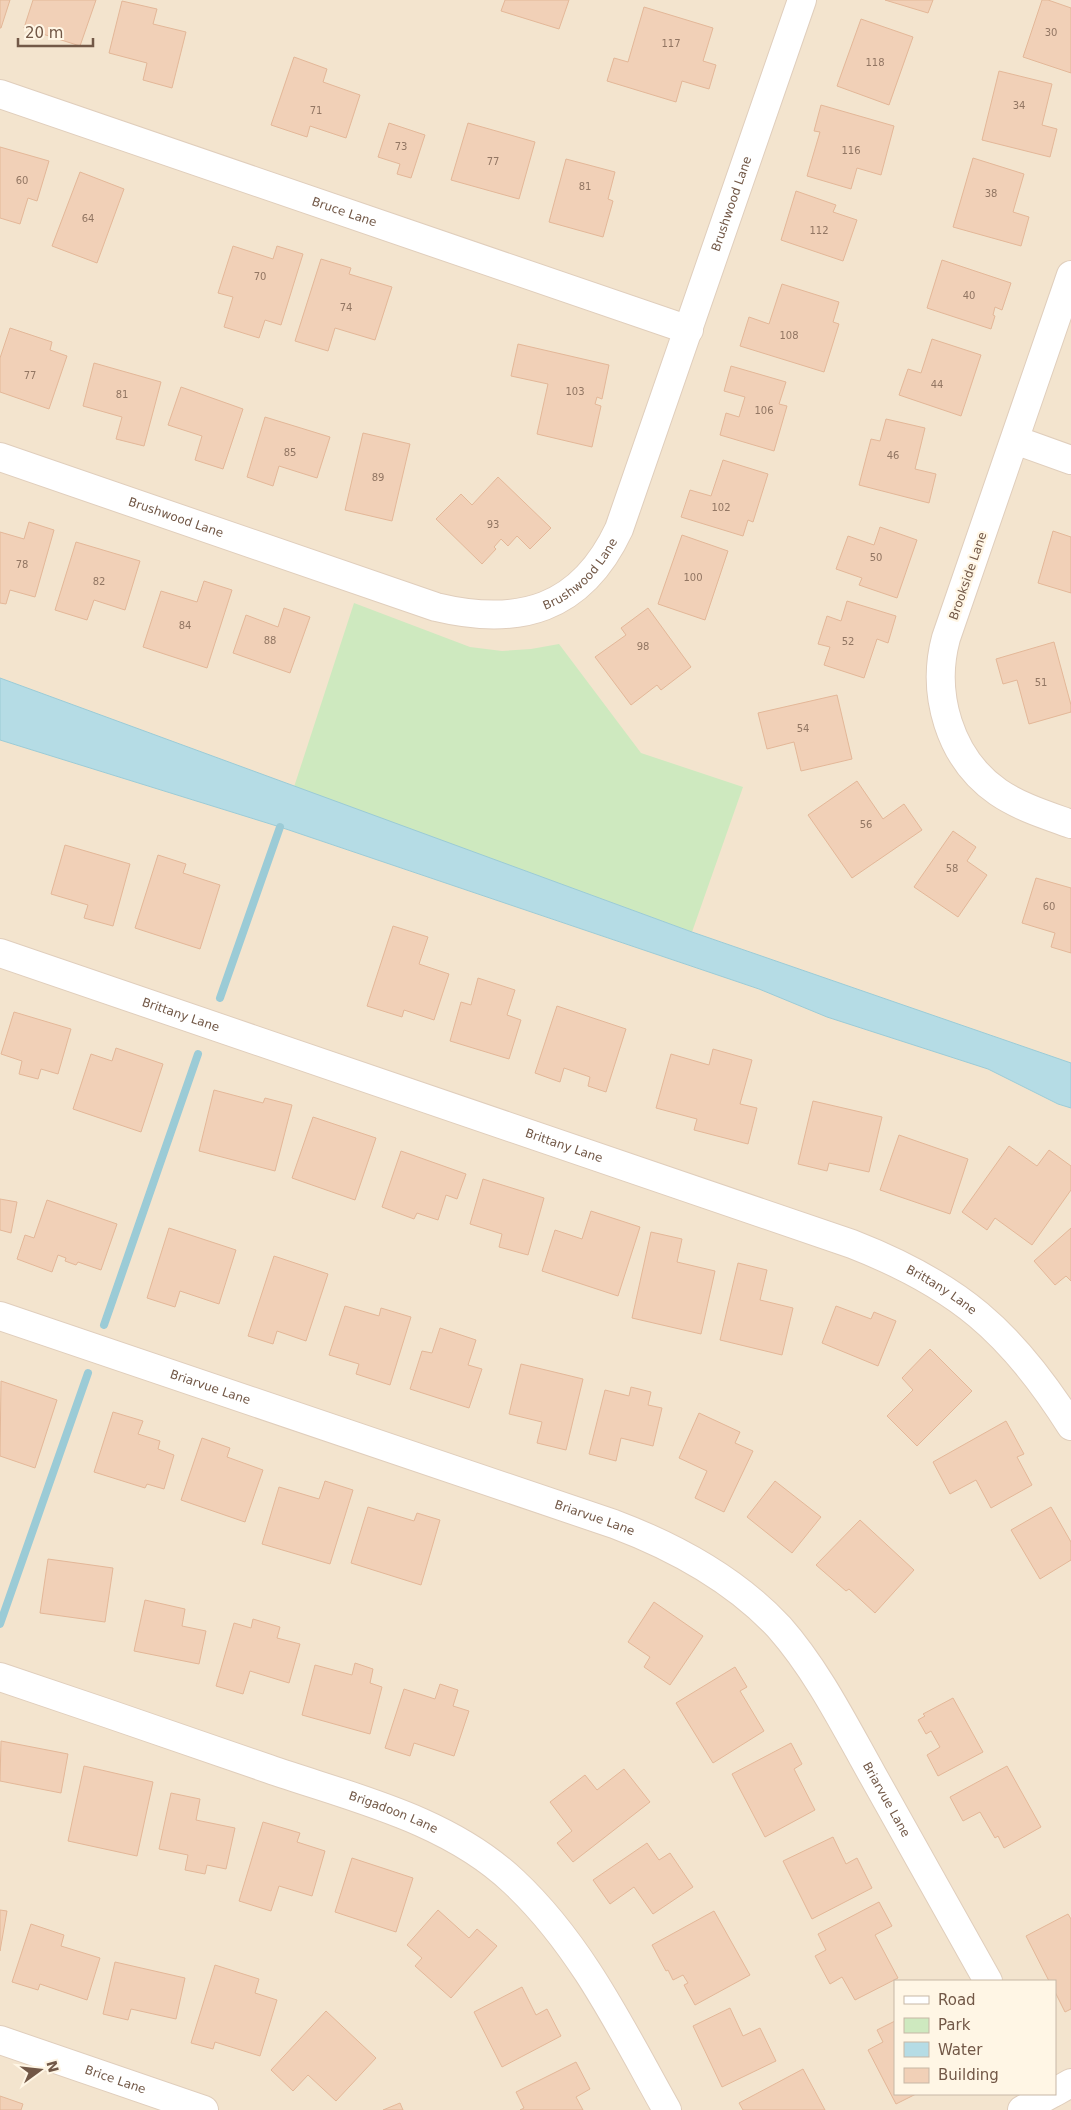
<svg xmlns="http://www.w3.org/2000/svg" width="1071" height="2110" font-family="'DejaVu Sans',sans-serif">
	<style>
		.residential { fill: #f3e4ce; fill-rule: evenodd }
		.green { fill: #cee9bf }
		.water { fill: #b5dce5; stroke: #9bcbd6 }
		.lines { fill: none; stroke-linecap: round; stroke-linejoin: round }
		.stream { stroke: #9bcbd6; stroke-width: 8 }
		.building { fill: #f1d0b7; stroke: #e3b798 }
		.minor-casing { stroke: #e0cebc; stroke-width: 30 }
		.minor { stroke: #fff; stroke-width: 28 }
		.labels { text-anchor: middle; dominant-baseline: central; stroke-width: 4.5; stroke-linejoin: round; paint-order: stroke }
		.number-label { font-size: 10px; fill: #927663 }
		.street-label { font-size: 12px; fill: #725847; stroke: #fff6e5 }
	</style>
	<rect width="100%" height="100%" fill="#fcf2df"/>
	<g class="residential">
		<polygon points="0,0 1071,0 1071,1063 692,932 0,678"/>
		<path d="M 0,740 L 280,827 L 759,989 L 827,1017 L 988,1069 L 1058,1104 L 1071,1108 L 1071,2110 L 0,2110 ZM 895,1981 L 1055,1981 L 1055,2094 L 895,2094 Z"/>
	</g>
	<polygon class="green" points="354,603 470,647 502,651 531,649 559,644 641,753 743,787 692,932 294,787"/>
	<polygon class="water" points="0,678 692,932 1071,1063 1071,1108 1058,1104 988,1069 827,1017 759,989 280,827 0,740"/>
	<g class="lines">
		<g class="stream">
			<polyline points="220,998 280,827"/>
			<polyline points="104,1325 198,1054"/>
			<polyline points="0,1624 88,1373"/>
		</g>
	</g>
	<g class="building">
		<polygon points="0,0 10,0 1,28 0,28"/>
		<polygon points="33,0 96,0 80,46 24,28"/>
		<polygon points="505,0 569,0 559,29 501,11"/>
		<polygon points="885,0 933,0 928,13"/>
		<polygon points="1042,0 1048,0 1071,8 1071,73 1023,57"/>
		<polygon points="122,1 157,9 153,24 186,32 172,88 143,80 147,63 109,53"/>
		<polygon points="644,7 713,28 703,61 716,65 709,89 682,81 676,102 607,81 614,58 628,62"/>
		<polygon points="861,19 913,37 889,105 837,86"/>
		<polygon points="294,57 327,69 323,82 360,95 346,138 310,126 307,137 271,125"/>
		<polygon points="999,71 1052,84 1042,125 1057,129 1050,157 982,140"/>
		<polygon points="821,105 894,126 881,175 857,168 851,189 807,176 820,132 814,131"/>
		<polygon points="389,123 425,135 411,178 397,174 400,164 378,157"/>
		<polygon points="468,123 535,142 519,199 451,180"/>
		<polygon points="0,147 49,161 37,201 28,198 20,224 0,218"/>
		<polygon points="973,158 1024,174 1013,212 1029,217 1021,246 953,227"/>
		<polygon points="566,159 615,172 608,199 613,201 603,237 549,222"/>
		<polygon points="80,172 124,189 97,263 52,246"/>
		<polygon points="796,191 836,205 833,212 857,220 843,261 781,240"/>
		<polygon points="233,246 273,259 277,246 303,254 281,325 265,320 259,338 224,327 233,297 218,293"/>
		<polygon points="321,259 351,268 349,274 392,287 375,340 335,328 328,351 295,341"/>
		<polygon points="942,260 1011,283 1002,310 995,307 993,315 995,316 991,329 927,308"/>
		<polygon points="782,284 839,302 833,322 839,324 824,372 740,346 749,317 769,324"/>
		<polygon points="10,328 52,342 50,350 67,356 49,409 0,392 0,358"/>
		<polygon points="932,339 981,355 961,416 899,395 908,369 921,373"/>
		<polygon points="518,344 609,365 602,399 597,397 595,404 601,406 592,447 537,434 548,384 511,376"/>
		<polygon points="94,363 161,382 144,446 116,439 122,417 83,406"/>
		<polygon points="731,366 786,382 779,404 787,406 774,451 720,435 726,413 739,417 745,397 724,391"/>
		<polygon points="181,387 243,409 223,469 195,460 202,436 168,425"/>
		<polygon points="265,417 330,437 317,478 279,466 273,486 247,477"/>
		<polygon points="886,419 925,428 915,469 936,474 929,503 859,485 871,439 880,441"/>
		<polygon points="363,433 410,444 392,521 345,510"/>
		<polygon points="723,460 768,474 753,522 748,520 743,536 681,517 690,490 711,496"/>
		<polygon points="498,477 551,528 530,549 517,536 508,546 501,539 494,547 496,549 482,564 436,519 461,494 472,505"/>
		<polygon points="29,522 54,530 35,597 10,590 6,604 0,603 0,532 24,539"/>
		<polygon points="880,527 917,540 897,598 859,585 862,578 836,569 848,536 874,545"/>
		<polygon points="1053,531 1071,537 1071,593 1038,583"/>
		<polygon points="682,535 728,551 705,620 658,604"/>
		<polygon points="76,542 140,561 125,610 94,600 87,620 55,610"/>
		<polygon points="204,581 232,590 207,668 143,647 161,591 197,602"/>
		<polygon points="847,601 896,616 888,643 877,639 864,678 824,665 830,647 818,644 827,616 841,621"/>
		<polygon points="284,608 310,617 290,673 233,653 246,615 278,627"/>
		<polygon points="648,608 691,667 661,690 657,685 631,705 595,657 626,635 621,628"/>
		<polygon points="1054,642 1071,705 1071,712 1029,724 1017,680 1003,684 996,659"/>
		<polygon points="837,695 852,759 801,771 794,742 767,749 758,713"/>
		<polygon points="857,781 883,819 904,804 922,830 852,878 808,815"/>
		<polygon points="953,831 976,847 967,861 987,875 958,917 914,887"/>
		<polygon points="65,845 130,864 113,926 84,918 88,905 51,894"/>
		<polygon points="158,855 186,864 183,873 220,885 200,949 135,928"/>
		<polygon points="1036,878 1071,888 1071,953 1051,947 1055,933 1022,923"/>
		<polygon points="393,926 428,937 419,964 449,974 434,1020 404,1010 402,1017 367,1006"/>
		<polygon points="478,978 515,990 507,1015 521,1020 509,1059 450,1041 461,1002 471,1005"/>
		<polygon points="557,1006 626,1029 606,1092 588,1086 590,1077 564,1068 560,1082 535,1073"/>
		<polygon points="14,1012 71,1029 58,1074 41,1069 38,1079 19,1074 22,1061 1,1054"/>
		<polygon points="116,1048 163,1064 141,1132 73,1109 91,1054 112,1061"/>
		<polygon points="713,1049 752,1060 740,1104 757,1108 748,1144 694,1130 697,1119 656,1108 671,1054 709,1065"/>
		<polygon points="214,1090 263,1103 265,1098 292,1105 275,1171 199,1151"/>
		<polygon points="813,1101 882,1117 869,1172 829,1163 827,1171 798,1164"/>
		<polygon points="313,1117 376,1138 355,1200 292,1178"/>
		<polygon points="899,1135 968,1159 950,1214 880,1190"/>
		<polygon points="1009,1146 1037,1166 1049,1150 1071,1166 1071,1190 1032,1245 995,1218 987,1230 962,1212"/>
		<polygon points="401,1151 466,1174 457,1199 446,1195 438,1220 417,1213 414,1219 382,1207"/>
		<polygon points="483,1179 544,1198 528,1255 499,1247 502,1234 470,1224"/>
		<polygon points="0,1199 17,1202 11,1233 0,1230"/>
		<polygon points="47,1200 117,1224 101,1270 78,1262 76,1265 65,1261 66,1258 58,1255 52,1272 17,1259 25,1235 34,1238"/>
		<polygon points="591,1211 640,1227 618,1296 542,1271 555,1230 582,1239"/>
		<polygon points="169,1228 236,1250 219,1304 180,1291 175,1307 147,1298"/>
		<polygon points="1071,1228 1071,1281 1066,1276 1055,1285 1034,1261"/>
		<polygon points="651,1232 682,1239 677,1262 715,1271 701,1334 632,1318"/>
		<polygon points="274,1256 328,1274 306,1341 277,1331 273,1344 248,1336"/>
		<polygon points="738,1263 767,1270 760,1300 793,1308 782,1355 720,1340"/>
		<polygon points="345,1306 379,1316 381,1308 411,1317 390,1385 356,1374 359,1364 329,1355"/>
		<polygon points="836,1306 871,1319 874,1312 896,1321 878,1366 822,1343"/>
		<polygon points="440,1328 476,1340 468,1365 482,1369 469,1408 410,1389 422,1351 432,1353"/>
		<polygon points="930,1349 972,1391 917,1446 887,1416 913,1390 902,1378"/>
		<polygon points="521,1364 583,1379 566,1450 537,1443 542,1422 509,1414"/>
		<polygon points="1,1381 57,1400 35,1468 0,1456"/>
		<polygon points="631,1387 651,1392 648,1405 662,1408 653,1446 621,1438 616,1461 589,1454 605,1390 629,1396"/>
		<polygon points="113,1412 143,1421 138,1434 160,1441 158,1449 174,1455 164,1489 147,1484 145,1488 94,1472"/>
		<polygon points="699,1413 740,1432 735,1443 753,1451 724,1512 695,1498 707,1471 679,1458"/>
		<polygon points="1006,1421 1024,1454 1017,1457 1032,1485 991,1508 976,1480 950,1494 933,1462"/>
		<polygon points="202,1438 230,1448 227,1457 263,1470 245,1522 181,1500"/>
		<polygon points="325,1481 353,1490 330,1564 262,1544 279,1487 319,1499"/>
		<polygon points="775,1481 821,1517 792,1553 747,1517"/>
		<polygon points="368,1507 414,1521 417,1513 440,1520 421,1585 351,1563"/>
		<polygon points="1051,1507 1071,1542 1071,1560 1040,1579 1011,1530"/>
		<polygon points="860,1520 914,1570 875,1613 849,1589 846,1591 816,1565"/>
		<polygon points="48,1559 113,1568 105,1622 40,1613"/>
		<polygon points="145,1600 185,1609 182,1626 206,1631 199,1664 134,1651"/>
		<polygon points="654,1602 703,1636 670,1685 644,1667 650,1657 628,1642"/>
		<polygon points="253,1619 280,1627 277,1638 300,1644 289,1683 250,1671 243,1694 216,1686 234,1623 251,1628"/>
		<polygon points="355,1663 373,1669 370,1683 382,1687 370,1734 302,1715 315,1665 352,1675"/>
		<polygon points="735,1667 747,1687 740,1691 764,1731 713,1763 676,1703"/>
		<polygon points="440,1684 458,1690 453,1706 469,1711 454,1756 414,1743 410,1756 385,1748 404,1689 435,1699"/>
		<polygon points="953,1698 983,1752 938,1776 927,1755 940,1747 931,1731 926,1734 918,1720 925,1716 923,1714"/>
		<polygon points="1,1741 68,1754 61,1793 0,1781"/>
		<polygon points="791,1743 802,1764 794,1769 815,1810 765,1837 732,1774"/>
		<polygon points="84,1766 153,1782 137,1856 68,1841"/>
		<polygon points="1007,1766 1041,1827 1004,1848 998,1836 995,1838 980,1812 963,1821 950,1797"/>
		<polygon points="624,1769 650,1802 573,1862 557,1843 572,1831 550,1802 585,1775 597,1790"/>
		<polygon points="171,1793 200,1799 196,1820 235,1828 226,1869 207,1865 205,1874 185,1870 188,1855 159,1849"/>
		<polygon points="263,1822 300,1833 297,1842 325,1851 312,1896 279,1886 271,1911 239,1901"/>
		<polygon points="833,1837 846,1864 857,1858 872,1888 812,1919 783,1861"/>
		<polygon points="647,1843 659,1860 670,1853 693,1887 653,1914 634,1887 610,1904 593,1880"/>
		<polygon points="352,1858 413,1878 396,1932 335,1912"/>
		<polygon points="879,1902 892,1926 875,1935 898,1978 855,2000 842,1977 830,1984 815,1956 826,1950 818,1934"/>
		<polygon points="0,1910 7,1911 0,1951"/>
		<polygon points="438,1910 469,1938 477,1929 497,1946 451,1998 415,1966 422,1958 407,1945"/>
		<polygon points="714,1911 750,1975 695,2005 684,1985 688,1983 683,1975 673,1980 668,1970 666,1971 652,1945"/>
		<polygon points="1068,1914 1071,1919 1071,2009 1065,2012 1055,1992 1055,1981 1049,1981 1026,1936"/>
		<polygon points="31,1924 64,1935 61,1946 100,1958 87,2000 40,1984 38,1990 12,1982"/>
		<polygon points="115,1962 185,1978 176,2019 131,2009 128,2020 103,2014"/>
		<polygon points="215,1965 259,1979 255,1993 277,2000 260,2056 215,2042 213,2049 191,2043"/>
		<polygon points="522,1987 536,2015 547,2009 561,2036 502,2067 474,2012"/>
		<polygon points="730,2008 743,2036 760,2028 776,2061 722,2087 693,2026"/>
		<polygon points="326,2011 376,2058 336,2101 308,2075 293,2091 271,2070"/>
		<polygon points="895,2021 895,2094 916,2094 896,2104 868,2050 883,2042 877,2030"/>
		<polygon points="576,2062 590,2089 576,2097 583,2110 520,2110 524,2108 516,2092"/>
		<polygon points="803,2069 825,2110 743,2110 739,2103"/>
		<polygon points="0,2096 23,2104 21,2110 0,2110"/>
		<polygon points="400,2103 403,2110 383,2110"/>
	</g>
	<g class="lines">
		<g class="minor-casing">
			<g id="minor">
				<path id="s1" d="M 0,94 L 689,330"/>
				<path d="M 1071,275 L 946,638 C 931,693 949,758 998,792 C 1020,807 1046,815 1071,824"/>
				<polyline points="1015,440 1071,460"/>
				<path id="s2" d="M 0,457 L 436,607 C 519,627 581,610 619,529 L 802,0"/>
				<path id="s3" d="M 0,953 L 852,1244 C 957,1285 1011,1331 1071,1426"/>
				<path id="s4" d="M 0,1316 L 614,1524 C 675,1547 734,1579 779,1627 C 817,1670 844,1724 872,1774 C 911,1843 949,1912 988,1981"/>
				<path id="s5" d="M 0,1677 C 90,1707 179,1738 269,1769 C 353,1798 448,1819 514,1882 C 582,1946 622,2030 667,2110"/>
				<path id="s6" d="M 0,2040 L 204,2110"/>
				<polyline points="1055,2092 1071,2083"/>
				<polyline points="1022,2110 1051,2094"/>
			</g>
		</g>
		<use href="#minor" class="minor"/>
	</g>
	<g class="labels">
		<g class="number-label">
			<text x="1051" y="32">30</text>
			<text x="671" y="43">117</text>
			<text x="875" y="62">118</text>
			<text x="1019" y="105">34</text>
			<text x="316" y="110">71</text>
			<text x="401" y="146">73</text>
			<text x="851" y="150">116</text>
			<text x="493" y="161">77</text>
			<text x="22" y="180">60</text>
			<text x="585" y="186">81</text>
			<text x="991" y="193">38</text>
			<text x="88" y="218">64</text>
			<text x="819" y="230">112</text>
			<text x="260" y="276">70</text>
			<text x="969" y="295">40</text>
			<text x="346" y="307">74</text>
			<text x="789" y="335">108</text>
			<text x="30" y="375">77</text>
			<text x="937" y="384">44</text>
			<text x="575" y="391">103</text>
			<text x="122" y="394">81</text>
			<text x="764" y="410">106</text>
			<text x="290" y="452">85</text>
			<text x="893" y="455">46</text>
			<text x="378" y="477">89</text>
			<text x="721" y="507">102</text>
			<text x="493" y="524">93</text>
			<text x="876" y="557">50</text>
			<text x="22" y="564">78</text>
			<text x="693" y="577">100</text>
			<text x="99" y="581">82</text>
			<text x="185" y="625">84</text>
			<text x="270" y="640">88</text>
			<text x="848" y="641">52</text>
			<text x="643" y="646">98</text>
			<text x="1041" y="682">51</text>
			<text x="803" y="728">54</text>
			<text x="866" y="824">56</text>
			<text x="952" y="868">58</text>
			<text x="1049" y="906">60</text>
		</g>
		<g class="street-label">
			<text stroke="none"><textPath href="#s2" startOffset="1025">Brushwood Lane</textPath></text>
			<text stroke="none"><textPath href="#s1" startOffset="364">Bruce Lane</textPath></text>
			<text stroke="none"><textPath href="#s2" startOffset="186">Brushwood Lane</textPath></text>
			<text stroke="none"><textPath href="#s2" startOffset="620">Brushwood Lane</textPath></text>
			<text transform="translate(968 576) rotate(-71)">Brookside Lane</text>
			<text stroke="none"><textPath href="#s3" startOffset="191">Brittany Lane</textPath></text>
			<text stroke="none"><textPath href="#s3" startOffset="596">Brittany Lane</textPath></text>
			<text stroke="none"><textPath href="#s3" startOffset="1001">Brittany Lane</textPath></text>
			<text stroke="none"><textPath href="#s4" startOffset="222">Briarvue Lane</textPath></text>
			<text stroke="none"><textPath href="#s4" startOffset="628">Briarvue Lane</textPath></text>
			<text stroke="none"><textPath href="#s4" startOffset="1048">Briarvue Lane</textPath></text>
			<text stroke="none"><textPath href="#s5" startOffset="416">Brigadoon Lane</textPath></text>
			<text stroke="none"><textPath href="#s6" startOffset="122">Brice Lane</textPath></text>
		</g>
	</g>
	<rect x="894" y="1980" width="162" height="115" fill="#fff6e5" stroke="#c7b7a6"/>
	<rect x="904" y="1996" width="25" height="8" fill="#ffffff" stroke="#c7b7a6"/>
	<text x="938" y="2005" font-size="15" fill="#725847">Road</text>
	<rect x="904" y="2018" width="25" height="15" fill="#cee9bf" stroke="#c7b7a6"/>
	<text x="938" y="2030" font-size="15" fill="#725847">Park</text>
	<rect x="904" y="2042" width="25" height="15" fill="#b5dce5" stroke="#c7b7a6"/>
	<text x="938" y="2055" font-size="15" fill="#725847">Water</text>
	<rect x="904" y="2068" width="25" height="15" fill="#f1d0b7" stroke="#c7b7a6"/>
	<text x="938" y="2080" font-size="15" fill="#725847">Building</text>
	<g transform="translate(40 2070) rotate(75)" stroke="#fff6e5" stroke-width="4" paint-order="stroke">
	<path d="M0-4L9 19L0 12L-9 19Z" fill="#725847"/>
	<text y="-8" font-size="14" font-weight="bold" text-anchor="middle" fill="#725847">N</text>
	</g>
	<path d="M18 38v8h75v-8" fill="none" stroke="#725847" stroke-width="2.5"/>
	<text x="25" y="38" font-size="15" fill="#725847" stroke="#fff6e5" stroke-width="4" paint-order="stroke">20 m</text>
</svg>
